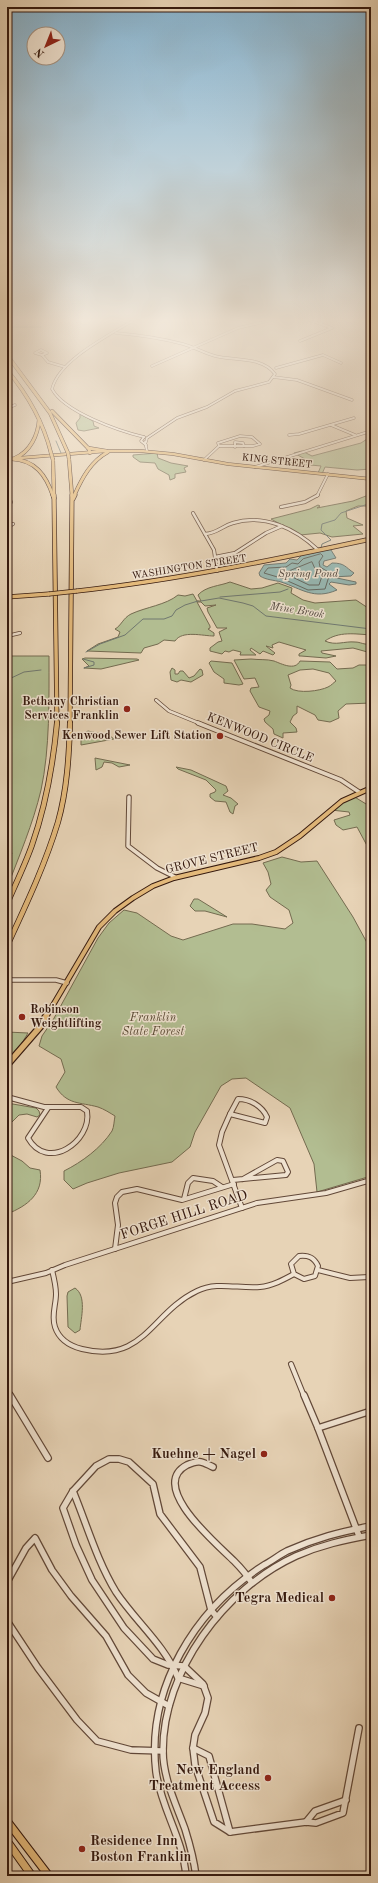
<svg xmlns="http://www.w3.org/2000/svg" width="378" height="1883" font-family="'Old Standard TT',serif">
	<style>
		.green { fill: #b2bd91; stroke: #746b50; fill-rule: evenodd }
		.water { fill: #97b7b1; stroke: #707870 }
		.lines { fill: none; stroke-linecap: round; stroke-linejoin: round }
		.shore { stroke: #666860; stroke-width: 1 }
		.stream { stroke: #707870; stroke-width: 1 }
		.minor-far4-casing { stroke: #624838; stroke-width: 3 }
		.minor-far3-casing { stroke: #624838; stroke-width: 4 }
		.minor-far2-casing { stroke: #624838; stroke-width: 5.5 }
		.minor-far1-casing { stroke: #624838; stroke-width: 6 }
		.minor-casing { stroke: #624838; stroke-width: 8 }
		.major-far4-casing { stroke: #35190e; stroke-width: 3.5 }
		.major-far3-casing { stroke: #35190e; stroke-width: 5 }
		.major-far2-casing { stroke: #35190e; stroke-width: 6 }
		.major-far1-casing { stroke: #35190e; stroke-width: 8 }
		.major-casing { stroke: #35190e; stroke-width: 9 }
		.highway-far2-casing { stroke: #35190e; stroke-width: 4 }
		.highway-far1-casing { stroke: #35190e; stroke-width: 5 }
		.highway-casing { stroke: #35190e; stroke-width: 6 }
		.minor-far4 { stroke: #efe2d0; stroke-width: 2 }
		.minor-far3 { stroke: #efe2d0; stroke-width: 2.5 }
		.minor-far2 { stroke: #efe2d0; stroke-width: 3.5 }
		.minor-far1 { stroke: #efe2d0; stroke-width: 4 }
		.minor { stroke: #efe2d0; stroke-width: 5.5 }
		.major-far4 { stroke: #e4ba7b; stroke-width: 2.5 }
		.major-far3 { stroke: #e4ba7b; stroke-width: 3.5 }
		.major-far2 { stroke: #e4ba7b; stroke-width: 4 }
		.major-far1 { stroke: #e4ba7b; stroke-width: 5.5 }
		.major { stroke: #e4ba7b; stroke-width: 7 }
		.highway-far2 { stroke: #e4ba7b; stroke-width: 3 }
		.highway-far1 { stroke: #e4ba7b; stroke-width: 3.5 }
		.highway { stroke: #e4ba7b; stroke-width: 4.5 }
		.major-bridge-casing { stroke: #35190e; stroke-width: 5; stroke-linecap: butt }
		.highway-bridge-casing { stroke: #35190e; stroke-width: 4; stroke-linecap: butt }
		.major-bridge { stroke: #e4ba7b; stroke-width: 3.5 }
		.highway-bridge { stroke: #e4ba7b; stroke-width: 3 }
		.poi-dot { fill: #8f2418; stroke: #efe2d0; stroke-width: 1.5 }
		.labels { text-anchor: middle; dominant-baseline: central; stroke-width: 3; stroke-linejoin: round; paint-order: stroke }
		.far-street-label { font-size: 10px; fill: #35190e; stroke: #efe2d0 }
		.far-water-label { font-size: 11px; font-style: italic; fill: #52483f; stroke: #efe2d0 }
		.poi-label { font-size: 12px; font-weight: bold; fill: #35190e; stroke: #efe2d0; text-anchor: end }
		.street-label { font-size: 12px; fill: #35190e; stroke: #efe2d0 }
		.park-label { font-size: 12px; font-style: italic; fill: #5a4a35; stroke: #efe2d0 }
		.near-street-label { font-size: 14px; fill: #35190e; stroke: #efe2d0 }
		.near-poi-label { font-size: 14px; font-weight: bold; fill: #35190e; stroke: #efe2d0; text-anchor: end }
	</style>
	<rect width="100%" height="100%" fill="#e7d3b6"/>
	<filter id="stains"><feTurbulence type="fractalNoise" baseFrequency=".005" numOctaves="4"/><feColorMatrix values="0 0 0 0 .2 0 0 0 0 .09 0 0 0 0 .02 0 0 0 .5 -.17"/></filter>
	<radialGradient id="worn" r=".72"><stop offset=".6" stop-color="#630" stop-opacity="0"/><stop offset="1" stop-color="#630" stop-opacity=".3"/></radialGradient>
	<g class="green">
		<polygon points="80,414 93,421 94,426 99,428 84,431 78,430 76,423 80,418"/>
		<polygon points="367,439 371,439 371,469 357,470 325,467 322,474 318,473 321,466 289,463 305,459 294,453 302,451 312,456 361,443"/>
		<polygon points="157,453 158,458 171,463 188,466 184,468 186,472 175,474 175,478 170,480 169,475 158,469 155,463 140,462 133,457 133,455"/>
		<polygon points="371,494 371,506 358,506 346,511 347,518 363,525 353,526 363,534 332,537 320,533 300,535 271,519 310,509 318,505 320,506 317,508 353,501"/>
		<path d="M 230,582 L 251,589 L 262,588 L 278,583 L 292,588 L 291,593 L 303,600 L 315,603 L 356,600 L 368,608 L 371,613 L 369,620 L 371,621 L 371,635 C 355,634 339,631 325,641 C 336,646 344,641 355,642 C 361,642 363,645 371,644 L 371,653 L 353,648 L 321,651 L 322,653 L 336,656 L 326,658 L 301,656 L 299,656 L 299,654 L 306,650 L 279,642 L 272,645 L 273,648 L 266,646 L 275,653 L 273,655 L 263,651 L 260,654 L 251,648 L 250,650 L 256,655 L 240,655 L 241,652 L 233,650 L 229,652 L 225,651 L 222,654 L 210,651 L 210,648 L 218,642 L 222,641 L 219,632 L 227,628 L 217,628 L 208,612 L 207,608 L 216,605 L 205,606 L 201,602 L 197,602 L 210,626 L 210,628 L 208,629 L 214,633 L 214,636 C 203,636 182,630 175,641 L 164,640 L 158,644 L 144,648 L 141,653 L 87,651 L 98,644 L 118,637 L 120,632 L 115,629 C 121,626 123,618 131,614 C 146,607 166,605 178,595 L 185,596 L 193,594 L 197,601 L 201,601 L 198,595 C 206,586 220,586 230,582 Z"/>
		<path d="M 7,656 L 49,656 C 49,698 50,749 41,790 C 33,824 19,856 7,888 L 7,865 L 12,853 L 7,847 Z"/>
		<polygon points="85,658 137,659 139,660 101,669 84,668 89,666 82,659"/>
		<path d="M 251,659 C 259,660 267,659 274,661 C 282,664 295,671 300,661 L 330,662 L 337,669 L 353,668 L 359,665 L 371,665 L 371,703 L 346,704 L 338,711 L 339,718 L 330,722 L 318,720 L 315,715 L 297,706 L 297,713 L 293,716 L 290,722 L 296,728 L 297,732 L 283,733 L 283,738 L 274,734 L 273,729 L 265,722 L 264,719 L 269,715 L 270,711 L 259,707 L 250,691 L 251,688 L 259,687 L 255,678 L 244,679 L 234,660 ZM 313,669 L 329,673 L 336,681 C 333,683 332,685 328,687 C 320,691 298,694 290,688 L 291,685 L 288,675 L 300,670 Z"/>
		<polygon points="211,661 232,663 243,684 239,685 224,683 224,679 214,672 209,663"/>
		<polygon points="172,668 175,670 175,674 178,674 180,671 183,671 189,678 194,676 200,669 202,670 203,675 191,682 181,680 177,682 171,680 170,672"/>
		<polygon points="88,731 110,736 114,739 81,745 81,735"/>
		<polygon points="95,758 130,765 119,767 112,763 104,762 102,767 96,770"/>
		<polygon points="176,767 191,770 226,786 228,791 223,795 231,798 238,804 235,806 233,814 230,812 226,802 215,801 210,797 210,794 215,792 216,790 206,780 178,769"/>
		<polygon points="353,796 371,807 371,853 357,827 343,830 336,825 334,820 350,815 349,812 331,810"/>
		<path d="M 282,857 L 301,862 L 317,861 L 353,917 L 371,950 L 371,1176 L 317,1192 L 314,1164 L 290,1108 L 246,1078 L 232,1079 L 221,1086 L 195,1132 L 190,1147 L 172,1162 L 119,1173 L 87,1183 L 73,1189 L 64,1180 L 64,1171 C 82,1162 101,1148 112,1131 C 114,1127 114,1121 115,1116 C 110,1113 104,1109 98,1107 C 80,1102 67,1105 56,1087 L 65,1072 L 61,1059 L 39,1046 L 42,1036 L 53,1020 L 98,938 L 109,923 L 124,910 L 137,913 L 171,936 L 183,940 L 233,924 L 252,924 L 285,929 L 293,923 L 289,910 L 270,897 L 266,890 L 271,884 L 268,872 L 263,863 Z"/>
		<polygon points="194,899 198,899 227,917 205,911 195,911 190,906"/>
		<polygon points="7,1032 28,1033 22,1043 7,1060"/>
		<polygon points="7,1103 36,1108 39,1111 40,1115 37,1117 27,1114 19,1115 7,1127"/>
		<path d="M 7,1153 L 22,1161 L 30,1168 L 40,1170 C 44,1194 27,1206 7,1214 Z"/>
		<path d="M 75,1288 C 87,1296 81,1318 80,1330 L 75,1333 L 68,1327 L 67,1296 L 68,1292 Z"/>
	</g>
	<path class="water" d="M 329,549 L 331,550 L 336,558 L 324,561 L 323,565 L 327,567 L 332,563 C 345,563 345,567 354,573 L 351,576 L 332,577 L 356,582 L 356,584 L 349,585 L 331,582 L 329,584 L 337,590 C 314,600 302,589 281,582 C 274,580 266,580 260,576 L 259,573 L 264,565 L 286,563 L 290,559 L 297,560 L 302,555 Z"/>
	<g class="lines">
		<g class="shore">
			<polygon points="321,554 323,556 319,562 320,567 330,573 325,589 308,590 281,578 264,573 268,568 286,567 292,563 298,564 303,559"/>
			<polygon points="312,562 316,571 322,576 319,585 309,585 286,574 287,572"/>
		</g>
		<g class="stream">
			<polyline points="7,327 41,327"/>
			<polyline points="56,441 61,453"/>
			<polyline points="321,548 322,544 331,540 321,530 322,524 335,520 341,513 371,503"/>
			<polyline points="220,597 280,592 288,589"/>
			<polyline points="201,601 219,598 243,603 253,606 266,616 371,629"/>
			<polyline points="86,652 100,644 125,635 143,619 164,619 172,616 176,610 185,605 198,601"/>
			<polyline points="83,659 94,662 94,665 84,668"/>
			<polyline points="7,680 24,672 41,670"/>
		</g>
		<g class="minor-far4-casing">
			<g id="minor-far4">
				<path d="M 137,318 C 112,334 59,359 52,389 C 64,412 119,431 144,437"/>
				<path d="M 116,333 C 139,335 161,338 183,344 C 194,347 204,353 215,356 C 234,361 262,356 275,374 L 269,382 L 235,391 L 207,407 L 177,418 L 147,438 L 146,442"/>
				<polyline points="300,341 332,328 304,318"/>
				<polygon points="41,350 47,353 42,355 35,353"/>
				<polyline points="42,355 48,362 65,367"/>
				<polyline points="152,366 238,328 281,318"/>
				<polyline points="276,368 323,355 341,363"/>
				<polyline points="273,377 297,380 352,400"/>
				<polyline points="7,408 15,405"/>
				<polyline points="331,425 355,435"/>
				<polyline points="289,435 299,434 354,418"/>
				<polygon points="240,436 252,437 260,444 253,446 219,446 218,443"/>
				<polyline points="144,437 141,441 146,445"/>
				<polyline points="145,442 147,451"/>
				<polyline points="235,447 235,442 243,443 244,446"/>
				<polyline points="204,460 219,446"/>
				<polyline points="255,467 371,431"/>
				<polyline points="7,475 9,474"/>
				<polyline points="317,496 328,474"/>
			</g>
		</g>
		<g class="minor-far3-casing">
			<g id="minor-far3">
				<polyline points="7,501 11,502"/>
				<polyline points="281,507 305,502 318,495"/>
				<polyline points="193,513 214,550 217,571"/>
				<polyline points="7,527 13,524"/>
				<path d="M 205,534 C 218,533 222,526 233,523 C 264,513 296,529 318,550"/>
				<polyline points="215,557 235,553 266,533 282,526"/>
				<polyline points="7,636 20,633"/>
				<polyline points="156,700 169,711 201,724"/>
			</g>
		</g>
		<g class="minor-far2-casing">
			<g id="minor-far2">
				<polyline points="198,723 341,780 359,792"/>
				<polyline points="129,797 128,846 157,868 175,877"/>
				<polyline points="7,980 56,980 67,983"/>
			</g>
		</g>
		<g class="minor-far1-casing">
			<g id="minor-far1">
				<path d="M 7,1097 L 44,1107 L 81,1107 L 87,1111 C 92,1142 47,1172 28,1138 L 48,1108"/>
				<path d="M 238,1099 C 250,1099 262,1106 267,1117 L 265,1123 L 230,1114 Z"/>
				<polyline points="230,1114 222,1132 219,1145 242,1208"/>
				<polyline points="233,1180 286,1175 288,1172 283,1161 277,1160 243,1179"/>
				<polyline points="184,1199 188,1183 193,1178 213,1181 222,1187"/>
				<polyline points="115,1249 118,1225 115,1203 117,1197 122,1192 137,1189 182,1200 234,1184"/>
				<path d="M 299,1256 C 308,1255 314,1257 318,1266 L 315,1276 L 304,1279 L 294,1274 L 291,1264 Z"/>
				<path d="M 52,1270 C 54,1278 56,1286 56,1294 C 56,1305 51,1316 55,1327 C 59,1339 70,1346 82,1349 C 144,1364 151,1313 197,1291 C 217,1281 239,1289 260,1287 C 272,1286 283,1280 294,1274"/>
				<polyline points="318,1270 350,1278 369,1277"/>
				<polyline points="7,1282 46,1273 65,1265 257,1203 326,1193 371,1180"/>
				<polyline points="291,1364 304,1396"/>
				<polyline points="7,1390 11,1396"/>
			</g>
		</g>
		<g class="minor-casing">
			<g id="minor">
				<polyline points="10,1395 48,1458"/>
				<polyline points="304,1395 318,1428 371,1411"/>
				<polyline points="318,1428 359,1536"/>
				<path d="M 213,1467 C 202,1462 200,1459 187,1465 C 147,1486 218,1545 234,1561 C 241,1568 247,1575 252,1583"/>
				<path d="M 73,1491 C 87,1525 97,1561 116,1592 C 136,1622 164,1644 178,1678 L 204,1686"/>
				<polyline points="7,1582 26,1548 35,1538 52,1570 71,1596 106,1636 128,1675 146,1693 169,1706"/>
				<polyline points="217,1617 211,1610 200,1567 160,1514 153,1484 129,1462 119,1459 109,1459 96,1466 73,1491 63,1508 76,1545 92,1580 124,1628 153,1659 168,1665 184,1666 203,1684 208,1698 205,1713 195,1735 193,1748 195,1765 214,1822 230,1832 306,1822 316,1823 343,1813 359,1728"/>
				<polyline points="7,1621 38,1668 77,1720 97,1741 131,1750 163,1751"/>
				<polyline points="193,1748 209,1756 230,1832"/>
				<polyline points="306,1822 315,1811 346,1800"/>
				<path d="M 186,1876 C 183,1838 161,1808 156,1772 C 146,1688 195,1609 264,1565 C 272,1561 279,1555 287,1551 C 316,1538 340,1532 371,1526"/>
				<path d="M 196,1876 C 194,1860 190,1845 185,1829 C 176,1804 163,1778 163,1751 C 163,1671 224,1589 296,1556 C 321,1545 344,1540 371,1535"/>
			</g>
		</g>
		<g class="major-far4-casing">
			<polyline id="major-far4" points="7,459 106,451 141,451 173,454 228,464 371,479"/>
		</g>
		<g class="major-far3-casing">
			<g id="major-far3">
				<path d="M 77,591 C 176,580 273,560 371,539"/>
				<polyline points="7,597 49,594"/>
			</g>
		</g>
		<g class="major-far2-casing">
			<polyline id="major-far2" points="46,1017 99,927 115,911 133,898 153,886 174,878 259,858 276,852 300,836 342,801 371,788"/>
		</g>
		<g class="major-far1-casing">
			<polyline id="major-far1" points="7,1065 40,1027 46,1016"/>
		</g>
		<g class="major-casing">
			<g id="major">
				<polyline points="7,1821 49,1876"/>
				<polyline points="7,1841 32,1876"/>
			</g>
		</g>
		<g class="highway-far2-casing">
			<g id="highway-far2">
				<polyline points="7,355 50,413 68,453"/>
				<path d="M 7,370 C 28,395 43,421 51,453"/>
				<polyline points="52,411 89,449 90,453"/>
				<polyline points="88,448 106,451"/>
				<path d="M 15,458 C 30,452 38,435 39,420"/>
				<path d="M 12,459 C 35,460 46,475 53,496"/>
				<polyline points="69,459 72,496"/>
				<polyline points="53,460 54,496"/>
				<path d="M 74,496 C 82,478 91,461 108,452"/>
			</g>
		</g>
		<g class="highway-far1-casing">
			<g id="highway-far1">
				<polyline points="53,495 54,498"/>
				<polyline points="54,495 57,724"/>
				<polyline points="73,499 75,495"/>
				<polyline points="70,724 72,495"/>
			</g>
		</g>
		<g class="highway-casing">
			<g id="highway">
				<path d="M 7,904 C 15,885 25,865 32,845 C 46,805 53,765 57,723"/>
				<path d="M 7,946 C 26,905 45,865 58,822 C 67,790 69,756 70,723"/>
			</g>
		</g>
		<use href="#minor-far4" class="minor-far4"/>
		<use href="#minor-far3" class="minor-far3"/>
		<use href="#minor-far2" class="minor-far2"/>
		<use href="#minor-far1" class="minor-far1"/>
		<use href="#minor" class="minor"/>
		<use href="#major-far4" class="major-far4"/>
		<use href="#major-far3" class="major-far3"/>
		<use href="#major-far2" class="major-far2"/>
		<use href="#major-far1" class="major-far1"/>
		<use href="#major" class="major"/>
		<use href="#highway-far2" class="highway-far2"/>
		<use href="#highway-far1" class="highway-far1"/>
		<use href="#highway" class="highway"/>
		<g class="major-bridge-casing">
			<polyline id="major-bridge" points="49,594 77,591"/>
		</g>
		<g class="highway-bridge-casing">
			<g id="highway-bridge">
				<polyline points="51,453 53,460"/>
				<polyline points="68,453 69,459"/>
			</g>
		</g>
		<use href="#major-bridge" class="major-bridge"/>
		<use href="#highway-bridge" class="highway-bridge"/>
	</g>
	<linearGradient id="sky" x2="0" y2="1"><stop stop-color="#87b5d2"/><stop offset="0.55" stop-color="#f4ebde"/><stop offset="1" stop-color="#f4ebde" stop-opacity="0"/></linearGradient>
	<rect width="378" height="582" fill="url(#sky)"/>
	<g class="poi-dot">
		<circle cx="127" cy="709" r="4"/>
		<circle cx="220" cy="736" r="4"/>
		<circle cx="22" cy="1017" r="4"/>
		<circle cx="264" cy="1454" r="4"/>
		<circle cx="332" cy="1598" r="4"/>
		<circle cx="268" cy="1778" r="4"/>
		<circle cx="82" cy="1849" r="4"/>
	</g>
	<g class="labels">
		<g class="far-street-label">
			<text transform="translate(277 461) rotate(6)">KING STREET</text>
			<text transform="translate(189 567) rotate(-9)">WASHINGTON STREET</text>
		</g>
		<g class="far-water-label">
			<text x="308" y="574">Spring Pond</text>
			<text transform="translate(297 611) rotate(9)">Mine Brook</text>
		</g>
		<g class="poi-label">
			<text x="119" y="702">Bethany Christian<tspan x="119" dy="14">Services Franklin</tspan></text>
			<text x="212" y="736">Kenwood Sewer Lift Station</text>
			<text x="30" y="1010" text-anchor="start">Robinson<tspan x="30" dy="14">Weightlifting</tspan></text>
		</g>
		<g class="street-label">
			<text transform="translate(260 738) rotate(22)">KENWOOD CIRCLE</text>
			<text transform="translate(212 859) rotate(-14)">GROVE STREET</text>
		</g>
		<g class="park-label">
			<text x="153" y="1018">Franklin<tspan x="153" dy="14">State Forest</tspan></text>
		</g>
		<g class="near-street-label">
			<text transform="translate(184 1215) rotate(-18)">FORGE HILL ROAD</text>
		</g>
		<g class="near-poi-label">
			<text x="256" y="1454">Kuehne + Nagel</text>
			<text x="324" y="1598">Tegra Medical</text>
			<text x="260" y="1770">New England<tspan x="260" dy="16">Treatment Access</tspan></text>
			<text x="90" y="1841" text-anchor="start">Residence Inn<tspan x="90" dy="16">Boston Franklin</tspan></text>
		</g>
	</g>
	<rect width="378" height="1883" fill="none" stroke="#e7d3b6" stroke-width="24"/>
	<rect x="8" y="8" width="362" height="1867" fill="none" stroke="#35190e" stroke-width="2"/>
	<rect x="12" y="12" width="354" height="1859" fill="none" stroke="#35190e"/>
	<g transform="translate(46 46) rotate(223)"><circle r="19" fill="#efe2d0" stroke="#a59282"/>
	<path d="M0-3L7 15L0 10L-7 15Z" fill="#8f2418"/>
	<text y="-6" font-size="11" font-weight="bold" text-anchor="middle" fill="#35190e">N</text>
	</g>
	<rect width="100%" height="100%" filter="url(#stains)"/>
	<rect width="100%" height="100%" fill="url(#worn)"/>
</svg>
